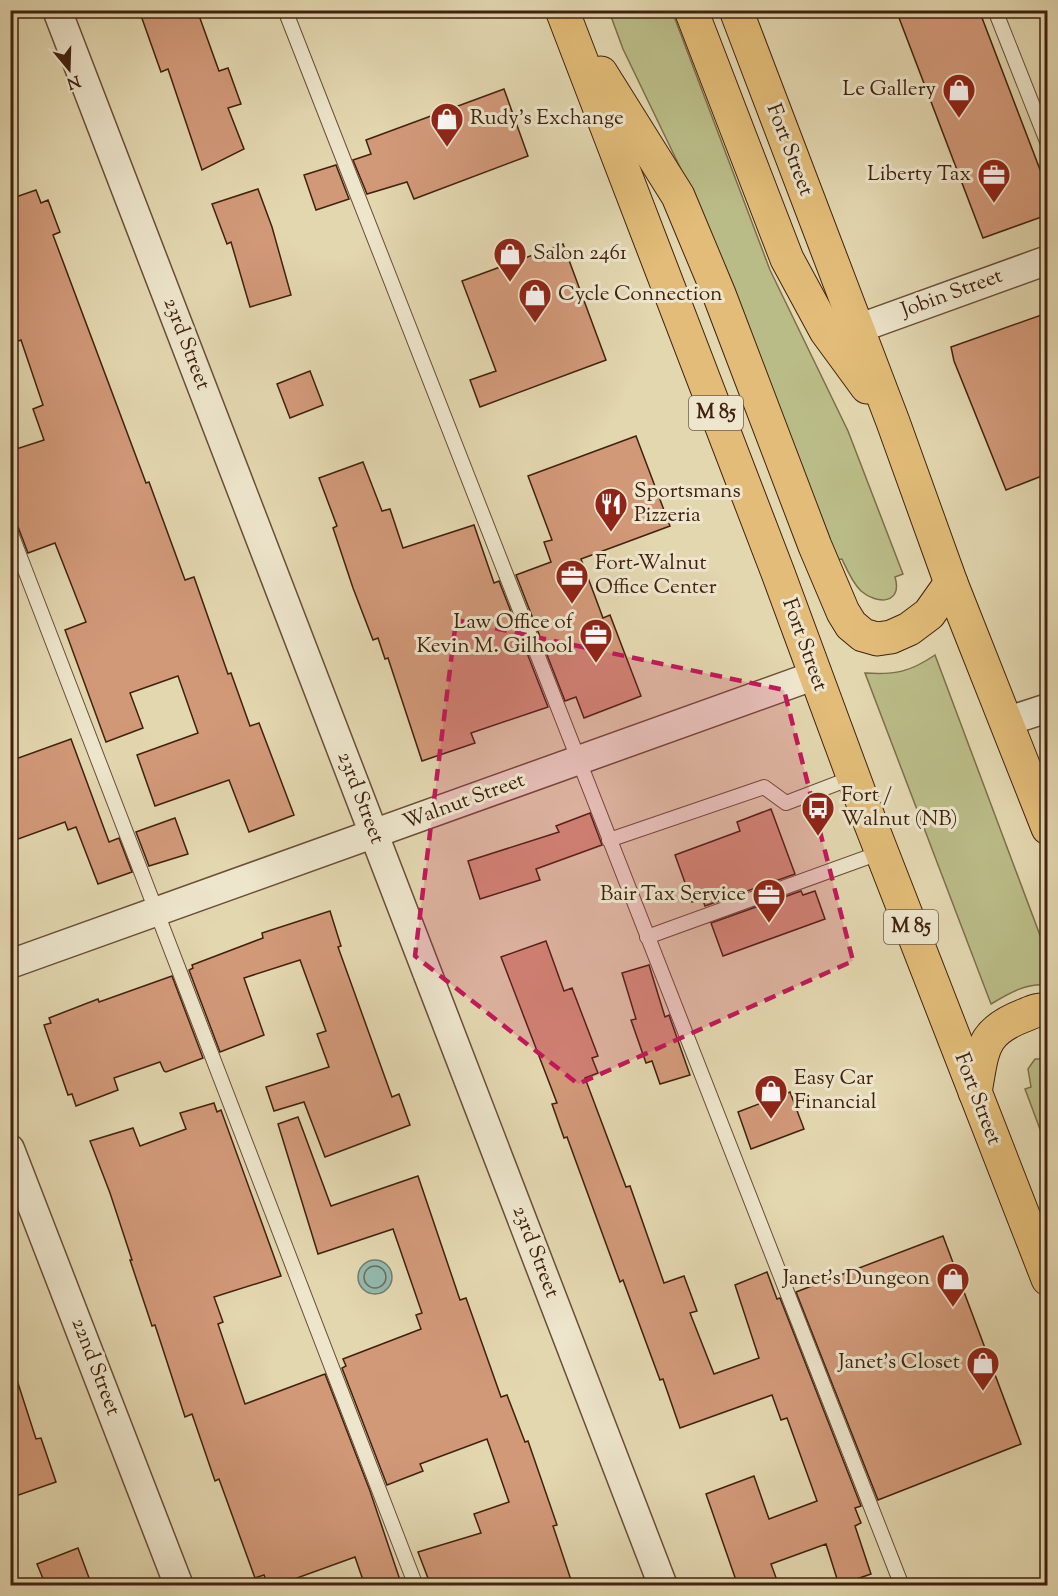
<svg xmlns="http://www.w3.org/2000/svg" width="1058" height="1596" font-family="'Sorts Mill Goudy',serif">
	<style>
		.green { fill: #babc87; stroke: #7e6e4a; stroke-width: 1.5 }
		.water { fill: #95b9af; stroke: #737c6f; stroke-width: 1.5 }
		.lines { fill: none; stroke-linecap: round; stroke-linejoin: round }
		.shore { stroke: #6b6d5e; stroke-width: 1.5 }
		.building { fill: #d29979; stroke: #41210e; stroke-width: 1.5 }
		.service-casing { stroke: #6a4e36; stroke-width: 16 }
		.minor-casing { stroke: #6a4e36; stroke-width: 31 }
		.primary-casing { stroke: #41210e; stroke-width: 35 }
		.service { stroke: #ede5cc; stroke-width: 14 }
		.minor { stroke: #ede5cc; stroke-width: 28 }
		.primary { stroke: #e2bc78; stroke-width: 33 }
		.marked { fill: #c2185b; fill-opacity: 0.2; stroke: #c2185b; stroke-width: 4.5; stroke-dasharray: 12 8; stroke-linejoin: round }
		.labels { text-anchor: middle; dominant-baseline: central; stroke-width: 6; stroke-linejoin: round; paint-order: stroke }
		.shield { fill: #ede5cc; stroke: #755c47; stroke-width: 1.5 }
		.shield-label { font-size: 20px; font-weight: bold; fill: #41210e }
		.poi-label { font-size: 21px; fill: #41210e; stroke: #ede5cc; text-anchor: start }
		.street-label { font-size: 21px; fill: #41210e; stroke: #ede5cc }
	</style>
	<rect width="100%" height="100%" fill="#e3d7b0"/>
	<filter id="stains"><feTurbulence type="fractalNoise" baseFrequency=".00333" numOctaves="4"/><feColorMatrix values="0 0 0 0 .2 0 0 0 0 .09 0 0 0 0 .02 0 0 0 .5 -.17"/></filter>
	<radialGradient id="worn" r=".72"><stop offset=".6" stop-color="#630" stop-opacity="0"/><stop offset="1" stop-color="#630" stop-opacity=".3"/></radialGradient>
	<g class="green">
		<path d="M 609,11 L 672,11 L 770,270 L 848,431 L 903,574 L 895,577 C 903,604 877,605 861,591 C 852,582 847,570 842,559 L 836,560 L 703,215 L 623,49 Z"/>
		<path d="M 935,655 L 1047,954 L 1047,985 C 1026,983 1009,993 991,1004 L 865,673 C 895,675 910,672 935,655 Z"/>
		<polygon points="1035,1059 1047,1059 1047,1148 1025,1089 1031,1087 1028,1069"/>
	</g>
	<circle class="water" cx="375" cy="1277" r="17"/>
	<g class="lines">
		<circle class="shore" cx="375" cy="1277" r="11"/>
	</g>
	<g class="building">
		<polygon points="139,10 197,10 219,71 228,68 241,104 228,108 244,149 202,170 168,69 161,72"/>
		<polygon points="896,10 979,10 1047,188 1047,215 983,238"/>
		<polygon points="504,89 528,156 414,199 407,182 367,194 353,160 371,154 366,140"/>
		<polygon points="336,165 349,199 316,210 304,175"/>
		<polygon points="258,189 272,227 291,295 250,307 231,242 227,244 212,204"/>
		<polygon points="36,190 41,203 48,200 60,232 53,235 146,483 149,482 185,580 194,577 228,674 231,673 250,726 259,723 294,815 249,832 229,780 155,806 137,755 198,733 178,676 130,693 143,728 106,742 65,630 86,622 55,543 28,553 18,527 10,522 10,451 44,440 33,409 43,405 21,340 10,344 10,199"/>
		<polygon points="563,244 606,360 480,407 470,380 496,371 462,281"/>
		<polygon points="1047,313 1047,474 1006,490 954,361 951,347"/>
		<polygon points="310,371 323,405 290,418 277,384"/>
		<polygon points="636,436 670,526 581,559 603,618 610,615 641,696 584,718 576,697 565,701 516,575 551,562 544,542 552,540 528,476"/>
		<polygon points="363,462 382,511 390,509 403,548 474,525 494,583 499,581 548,707 471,733 475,743 422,761 388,658 385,659 378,638 373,640 353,588 333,528 337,526 319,478"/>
		<polygon points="71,739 109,842 119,838 132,872 98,884 76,827 68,830 65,822 10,842 10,761"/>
		<polygon points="771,809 795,874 705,906 702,898 692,902 675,855 740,831 737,822"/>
		<polygon points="590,813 602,845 536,869 540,880 480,899 468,861 559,832 556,826"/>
		<polygon points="175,818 188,854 149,866 136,832"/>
		<polygon points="801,891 803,895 815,891 825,919 723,956 711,923"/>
		<polygon points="330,911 341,946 338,947 392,1097 399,1094 410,1125 325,1157 304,1102 274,1111 266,1087 329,1067 317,1034 326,1031 300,960 244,978 264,1035 220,1052 189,970 193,968 192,965 263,938 262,933"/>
		<polygon points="546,941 564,991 572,988 598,1056 592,1058 598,1073 585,1078 626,1187 630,1186 664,1283 684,1276 697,1311 690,1313 714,1374 759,1358 735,1285 767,1272 777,1299 780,1298 861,1506 855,1508 861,1523 855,1526 871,1574 839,1585 826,1544 771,1564 779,1586 738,1586 706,1494 754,1476 769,1519 817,1501 787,1418 781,1420 772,1395 680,1428 663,1379 660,1380 623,1280 620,1282 567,1137 564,1138 552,1104 557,1103 501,957"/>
		<polygon points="649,965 665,1017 669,1015 690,1075 660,1084 652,1061 646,1063 631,1020 636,1019 622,973"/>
		<polygon points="172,976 203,1058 166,1072 164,1071 160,1062 114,1078 118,1090 76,1106 72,1094 68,1095 44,1025 51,1023 49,1018 98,999 99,1002"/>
		<polygon points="790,1092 804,1129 751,1149 738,1112"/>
		<polygon points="214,1103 217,1112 221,1110 281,1276 214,1297 223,1322 218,1324 245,1404 325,1374 370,1491 402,1586 365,1586 355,1557 275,1586 268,1586 264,1575 255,1578 219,1479 215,1481 192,1414 185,1417 155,1325 152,1326 130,1260 132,1260 110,1193 90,1141 133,1128 140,1146 186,1129 180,1113"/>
		<polygon points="298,1117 331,1206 418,1176 460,1300 466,1298 501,1397 507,1395 525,1442 528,1441 557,1525 553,1526 573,1586 431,1586 418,1552 481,1533 474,1514 509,1502 487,1439 420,1464 423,1471 387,1485 342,1368 346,1366 343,1359 421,1329 416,1315 422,1313 393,1229 318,1254 278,1124"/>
		<polygon points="943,1236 1021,1444 878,1500 796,1292"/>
		<polygon points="16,1377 36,1439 41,1438 56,1482 10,1498 10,1378"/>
		<polygon points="78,1548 92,1586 46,1586 37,1564"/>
	</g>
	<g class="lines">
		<g class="service-casing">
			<g id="service">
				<polyline points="285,10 902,1586"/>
				<polyline points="995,10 1048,144"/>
				<polyline points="10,531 416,1586"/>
				<polyline points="609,840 764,787 786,803 854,777"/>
				<polyline points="647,937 882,852"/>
			</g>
		</g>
		<g class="minor-casing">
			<g id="minor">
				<polyline points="57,10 663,1586"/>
				<polyline points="857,329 1048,260"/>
				<polyline points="1005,722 1048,708"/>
				<polyline points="10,964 816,675"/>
				<polyline points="10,1149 179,1586"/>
			</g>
		</g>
		<g class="primary-casing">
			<g id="primary">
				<polyline points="562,10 778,573 870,822 1048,1279"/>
				<polyline points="691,10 787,259 826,331 867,387"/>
				<polyline points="736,10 893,422 951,583 1048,828"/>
				<polyline points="601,73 678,196 719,294 815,546 843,612 851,625 863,635 877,639 891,637 909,629 929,614 951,583"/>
				<path d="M 975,1092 C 983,1050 980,1032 1025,1015 C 1032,1012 1040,1008 1048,1011"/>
			</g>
		</g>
		<use href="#service" class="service"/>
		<use href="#minor" class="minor"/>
		<use href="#primary" class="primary"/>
	</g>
	<path class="marked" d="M 456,620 L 784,690 L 853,961 L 578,1084 L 415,956 Z"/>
	<defs>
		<g id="shop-pin" transform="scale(1.725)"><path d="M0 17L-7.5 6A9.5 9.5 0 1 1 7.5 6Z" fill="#8f2418" stroke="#ede5cc"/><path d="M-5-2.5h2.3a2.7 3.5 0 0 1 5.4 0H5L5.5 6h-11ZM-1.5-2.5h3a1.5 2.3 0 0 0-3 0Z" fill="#fff"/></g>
		<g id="office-pin" transform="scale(1.725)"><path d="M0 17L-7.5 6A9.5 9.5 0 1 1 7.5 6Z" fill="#8f2418" stroke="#ede5cc"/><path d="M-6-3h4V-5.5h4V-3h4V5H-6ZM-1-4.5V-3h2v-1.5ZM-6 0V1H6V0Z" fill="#fff"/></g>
		<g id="restaurant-pin" transform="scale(1.725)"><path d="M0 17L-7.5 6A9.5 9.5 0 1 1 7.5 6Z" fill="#8f2418" stroke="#ede5cc"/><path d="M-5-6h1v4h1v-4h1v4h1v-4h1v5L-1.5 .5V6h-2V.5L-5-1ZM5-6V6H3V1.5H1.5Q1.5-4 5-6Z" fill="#fff"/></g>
		<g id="bus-pin" transform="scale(1.725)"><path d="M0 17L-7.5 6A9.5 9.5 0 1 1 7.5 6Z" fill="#8f2418" stroke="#ede5cc"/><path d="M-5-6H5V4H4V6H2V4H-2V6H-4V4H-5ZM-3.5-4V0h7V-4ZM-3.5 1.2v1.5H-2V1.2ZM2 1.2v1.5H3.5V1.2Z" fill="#fff"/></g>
	</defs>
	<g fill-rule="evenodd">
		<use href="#shop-pin" x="959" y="90"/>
		<use href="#shop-pin" x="447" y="119"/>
		<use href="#office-pin" x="994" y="175"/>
		<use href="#shop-pin" x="510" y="254"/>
		<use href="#shop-pin" x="535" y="295"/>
		<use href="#restaurant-pin" x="611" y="504"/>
		<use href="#office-pin" x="572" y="576"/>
		<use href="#office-pin" x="596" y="635"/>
		<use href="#bus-pin" x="818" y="808"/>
		<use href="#office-pin" x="769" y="895"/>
		<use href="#shop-pin" x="771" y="1091"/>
		<use href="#shop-pin" x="953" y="1279"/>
		<use href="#shop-pin" x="983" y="1363"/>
	</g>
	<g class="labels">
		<g class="shield">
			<rect x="689" y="396" width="54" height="34" rx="4.5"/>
			<rect x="884" y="910" width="54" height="34" rx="4.5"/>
		</g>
		<g class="shield-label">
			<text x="716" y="413">M 85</text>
			<text x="911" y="927">M 85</text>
		</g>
		<g class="poi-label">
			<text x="936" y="90" text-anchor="end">Le Gallery</text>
			<text x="470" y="119">Rudy's Exchange</text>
			<text x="971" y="175" text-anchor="end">Liberty Tax</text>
			<text x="533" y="254">Salon 2461</text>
			<text x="558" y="295">Cycle Connection</text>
			<text x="634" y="492">Sportsmans<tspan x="634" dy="24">Pizzeria</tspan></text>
			<text x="595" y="564">Fort-Walnut<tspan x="595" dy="24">Office Center</tspan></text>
			<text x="573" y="623" text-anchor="end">Law Office of<tspan x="573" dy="24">Kevin M. Gilhool</tspan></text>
			<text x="841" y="796">Fort /<tspan x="841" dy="24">Walnut (NB)</tspan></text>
			<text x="746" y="895" text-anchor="end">Bair Tax Service</text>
			<text x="794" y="1079">Easy Car<tspan x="794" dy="24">Financial</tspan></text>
			<text x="930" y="1279" text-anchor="end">Janet's Dungeon</text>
			<text x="960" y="1363" text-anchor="end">Janet's Closet</text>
		</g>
		<g class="street-label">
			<text transform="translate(789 150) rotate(69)">Fort Street</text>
			<text transform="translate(952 294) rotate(-20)">Jobin Street</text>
			<text transform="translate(186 344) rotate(69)">23rd Street</text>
			<text transform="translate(804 645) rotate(70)">Fort Street</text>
			<text transform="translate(360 798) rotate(69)">23rd Street</text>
			<text transform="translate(464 802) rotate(-20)">Walnut Street</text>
			<text transform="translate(977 1099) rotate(69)">Fort Street</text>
			<text transform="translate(535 1252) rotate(69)">23rd Street</text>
			<text transform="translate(95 1367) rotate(69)">22nd Street</text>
		</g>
	</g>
	<rect width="1058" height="1596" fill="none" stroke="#e3d7b0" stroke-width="36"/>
	<rect x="12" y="12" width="1034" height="1572" fill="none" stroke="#41210e" stroke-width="3"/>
	<rect x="18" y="18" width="1022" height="1560" fill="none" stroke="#41210e" stroke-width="1.5"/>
	<g transform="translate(69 69) rotate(161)" stroke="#ede5cc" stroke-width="4.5" paint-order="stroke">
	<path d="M0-4.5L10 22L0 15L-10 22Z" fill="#41210e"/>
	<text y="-9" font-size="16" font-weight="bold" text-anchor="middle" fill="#41210e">N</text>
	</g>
	<rect width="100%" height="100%" filter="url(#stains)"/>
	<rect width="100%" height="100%" fill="url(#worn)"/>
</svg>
